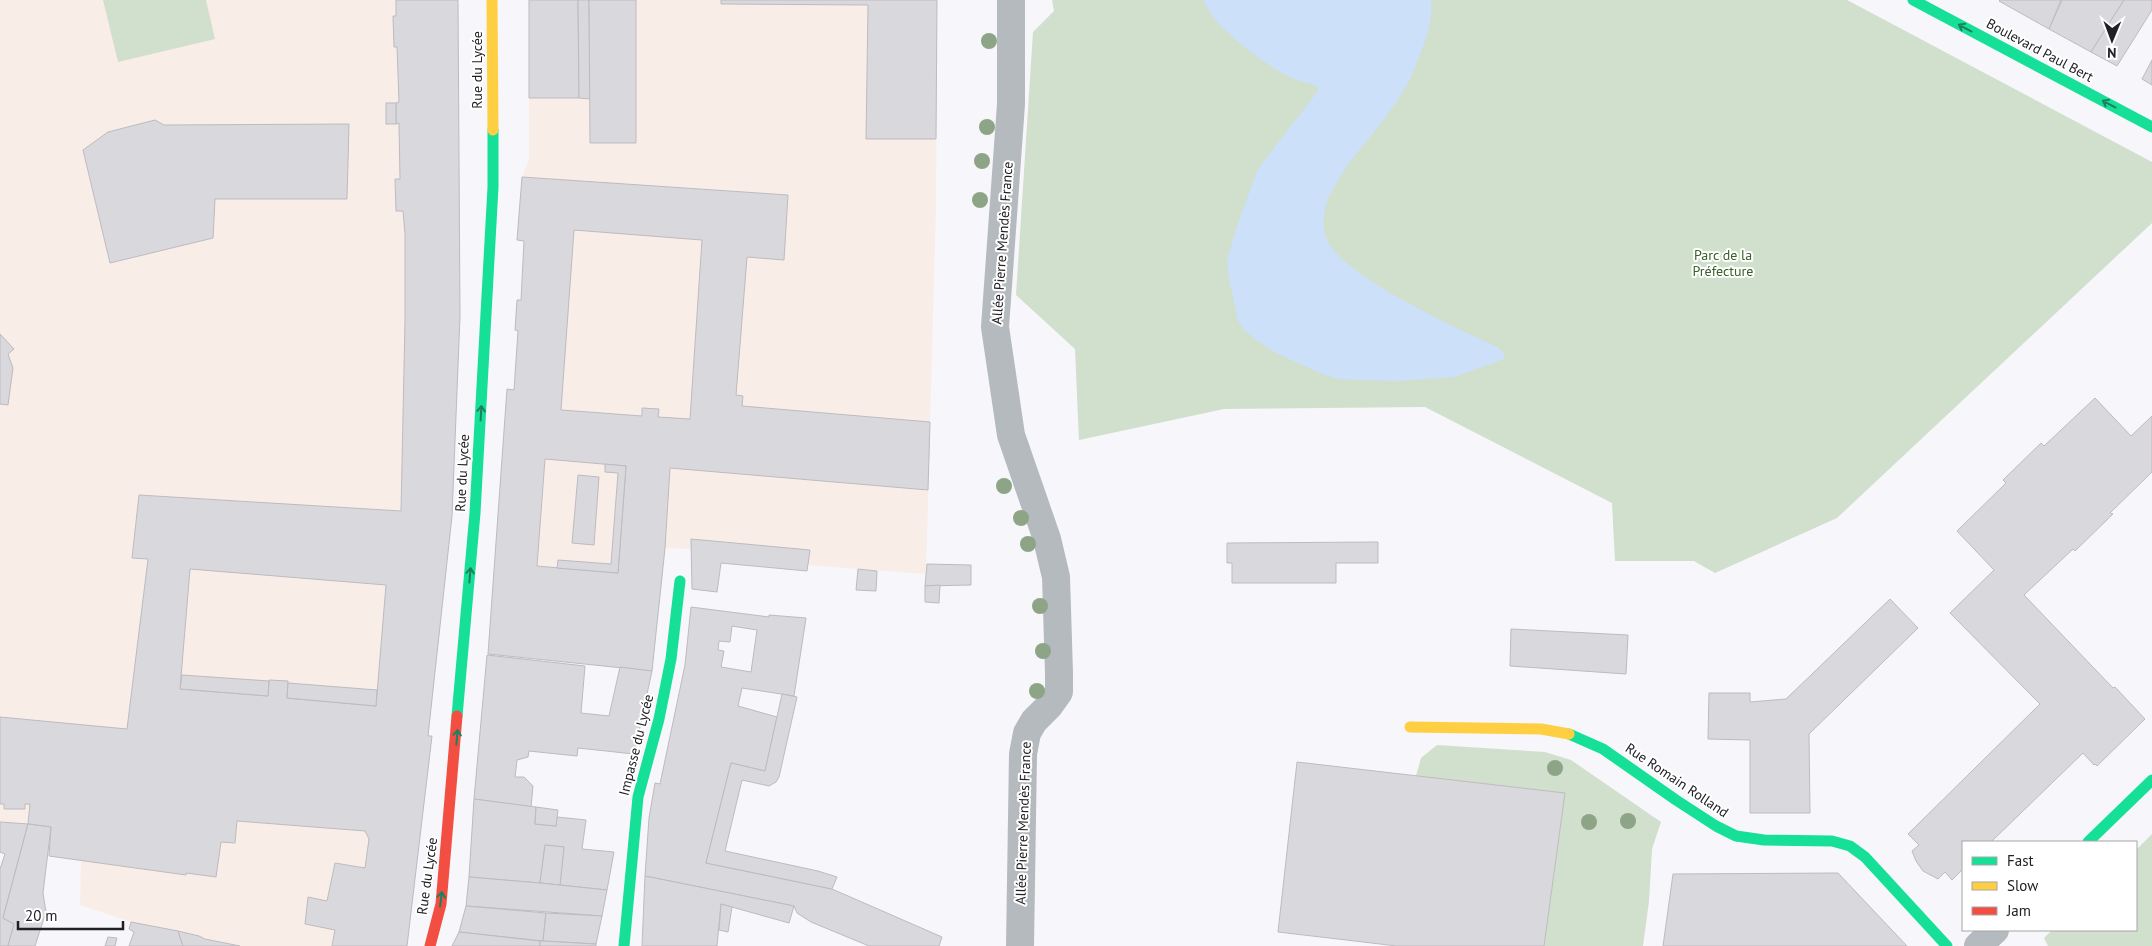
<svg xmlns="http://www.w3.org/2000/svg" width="2152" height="946" font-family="'PT Sans',sans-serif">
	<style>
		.education { fill: #f9ede8 }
		.green { fill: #d1dfcd }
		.water { fill: #cde0fa }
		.building { fill: #d9d8dc; stroke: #bdbbbf; fill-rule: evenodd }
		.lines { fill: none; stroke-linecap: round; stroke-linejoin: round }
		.street { stroke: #b5babf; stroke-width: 28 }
		.fast { stroke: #16e098; stroke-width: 11 }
		.slow { stroke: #ffcf43; stroke-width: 11 }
		.jam { stroke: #f24e42; stroke-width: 11 }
		.tree { fill: #8ea486 }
		.oneway { stroke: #1b805e }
		.labels { text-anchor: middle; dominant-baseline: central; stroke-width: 4; stroke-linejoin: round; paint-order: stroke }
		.street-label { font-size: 14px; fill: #202025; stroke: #fff }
		.park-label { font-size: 14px; fill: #386127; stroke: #fff }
	</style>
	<rect width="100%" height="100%" fill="#f6f6fb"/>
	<g class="education">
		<polygon points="0,0 458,0 460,316 452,516 428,736 432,736 407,946 240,946 131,922 80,905 81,861 49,856 51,827 0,822"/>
		<polygon points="529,0 937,0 936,203 926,574 807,565 692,549 665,548 652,671 488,654 507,389 514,389 518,331 515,330 517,300 521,300 524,241 517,240 522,177 529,160"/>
	</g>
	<g class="green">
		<polygon points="103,0 206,0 215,39 118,62"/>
		<polygon points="1052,0 1847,0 2152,162 2152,223 1837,518 1715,573 1694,561 1615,561 1612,503 1425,407 1224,409 1079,440 1075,349 1016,295 1033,32 1054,11"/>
		<polygon points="1437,745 1545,752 1571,760 1661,822 1652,849 1649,901 1643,946 1544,946 1565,793 1416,776 1421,758"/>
		<polygon points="2152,834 2152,946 2048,946 2044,938 2052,930 2136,930 2136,850"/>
	</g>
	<path class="water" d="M 1204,0 L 1431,0 C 1433,23 1425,41 1417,62 C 1402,104 1370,134 1345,169 C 1330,191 1316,216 1328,242 C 1344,276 1461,331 1498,347 L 1505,355 L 1504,359 L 1455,377 L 1398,381 L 1338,379 L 1320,373 L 1278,354 L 1256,340 L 1243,329 L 1238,320 L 1229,280 L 1227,260 L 1238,223 L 1258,169 L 1318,91 L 1317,87 C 1310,82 1300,82 1292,78 C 1269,68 1209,24 1204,0 Z"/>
	<g class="building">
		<path d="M 396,0 L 458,0 L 460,316 L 452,516 L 428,736 L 432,736 L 407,946 L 332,946 L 335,930 L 305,924 L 308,897 L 327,901 L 335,863 L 365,868 L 369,839 L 365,831 L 237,821 L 235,843 L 221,842 L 216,877 L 186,873 L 186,875 L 49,856 L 51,827 L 28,824 L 30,804 L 25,804 L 25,809 L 4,809 L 4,804 L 0,804 L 0,717 L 127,729 L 148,559 L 132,558 L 139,495 L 401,511 L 405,320 L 405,234 L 403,211 L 396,211 L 395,179 L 400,179 L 399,123 L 396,124 L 396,103 L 399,102 L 397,47 L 394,47 L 393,16 L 396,16 ZM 190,569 L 386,585 L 376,706 L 287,698 L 288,681 L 269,680 L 268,696 L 180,689 Z"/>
		<polygon points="529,0 578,0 579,98 529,98"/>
		<polygon points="578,0 589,0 590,99 579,98"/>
		<polygon points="589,0 636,0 636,143 590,143"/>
		<polygon points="721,0 937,0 936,139 866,139 868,5 721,4"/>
		<polygon points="2000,0 2061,0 2049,29 1999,1"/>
		<polygon points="2062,0 2124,0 2091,52 2049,29"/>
		<polygon points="2124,0 2152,0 2152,10 2117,66 2091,52"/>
		<polygon points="2152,60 2152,85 2142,79"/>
		<rect x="386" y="103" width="10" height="21"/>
		<polygon points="155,120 164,125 349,124 347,199 215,199 213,238 110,263 83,150 108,132"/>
		<path d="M 522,177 L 788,195 L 784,260 L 747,257 L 736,395 L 743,396 L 742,406 L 930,422 L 928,490 L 670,468 L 665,548 L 652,671 L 488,654 L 507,389 L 514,390 L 518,331 L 515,330 L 517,300 L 521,300 L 524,241 L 517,240 ZM 574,230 L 702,240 L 690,419 L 658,417 L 659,409 L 642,408 L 642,416 L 561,410 ZM 545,459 L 626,466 L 618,573 L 537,566 Z"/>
		<polygon points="0,334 14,349 8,354 13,368 8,405 0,404"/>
		<polygon points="2095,398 2131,436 2152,416 2152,472 2110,513 2113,514 2075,551 2073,549 2024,595 2113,688 2115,687 2145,719 2097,766 2095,764 2094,765 2083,753 1991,842 1963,842 1963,869 1952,880 1945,872 1938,879 1923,871 1916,861 1912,851 1919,845 1908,834 2040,704 1950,613 1994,570 1957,531 2006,483 2003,480 2041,443 2044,446"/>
		<polygon points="605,464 626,466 618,573 557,568 558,560 611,564 618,473 605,472"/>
		<polygon points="578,475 599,477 594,545 572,543"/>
		<polygon points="691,539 810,550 807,571 721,563 717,592 692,589"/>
		<polygon points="1378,542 1378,563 1336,563 1336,583 1232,583 1232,563 1227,563 1227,543"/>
		<polygon points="927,564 971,565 971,585 925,586"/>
		<polygon points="858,569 877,571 876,591 856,590"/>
		<polygon points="940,585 939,603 925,602 925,586"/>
		<polygon points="1890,599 1918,628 1809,734 1810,813 1750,813 1750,740 1708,739 1709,693 1750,693 1750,702 1786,699"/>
		<path d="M 691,607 L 769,617 L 769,615 L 806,618 L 794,696 L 742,688 L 738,706 L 777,717 L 765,771 L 731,763 L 706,863 L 832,889 L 942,937 L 939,946 L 869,946 L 811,922 L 797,913 L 794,906 L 645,876 L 649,818 L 655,783 L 660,784 L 685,665 ZM 732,626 L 757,630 L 751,672 L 721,667 L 724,651 L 718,650 L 719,641 L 730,642 Z"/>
		<polygon points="1511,629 1628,635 1626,674 1510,666"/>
		<polygon points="487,655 585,666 581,713 609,716 620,667 652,671 634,754 578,748 577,756 529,751 528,757 517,760 515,777 524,777 533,786 531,807 474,799"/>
		<polygon points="182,675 269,681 268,696 180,689"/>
		<polygon points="288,683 377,690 376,706 287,698"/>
		<polygon points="782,694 797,697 779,777 776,782 769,786 742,780 725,851 818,871 837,877 832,889 706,863 731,763 765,771"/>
		<polygon points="1297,762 1565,793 1544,946 1397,946 1278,932"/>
		<polygon points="474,799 536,807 535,824 556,826 557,817 586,820 582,849 614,852 607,890 560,885 564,847 545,845 540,883 469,877"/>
		<polygon points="536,807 558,810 556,826 535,824"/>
		<polygon points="0,822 28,824 3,918 14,924 8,946 0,946 0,869 5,854 0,852"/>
		<polygon points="28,824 51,827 43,893 46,912 35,946 8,946 14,924 3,918"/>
		<polygon points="545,845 564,847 560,885 540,883"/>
		<polygon points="1838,873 1907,946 1663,946 1673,874"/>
		<polygon points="645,876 794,906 789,923 721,904 717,946 642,946"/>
		<polygon points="469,877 540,883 607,890 602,916 466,906"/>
		<polygon points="721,904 732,907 728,932 719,930"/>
		<polygon points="466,906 546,913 543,941 459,932"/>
		<polygon points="546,913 602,916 596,944 543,941"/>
		<polygon points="131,922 178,931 183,946 129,946 134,932 129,929"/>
		<polygon points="178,931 199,936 205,939 240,946 183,946"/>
		<polygon points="459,932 540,941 540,946 452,946"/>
		<polygon points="108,937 117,938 115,946 105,946"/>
		<polygon points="540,941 543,941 596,944 596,946 540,946"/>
	</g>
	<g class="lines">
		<g class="street">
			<polyline points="1011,0 1011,104 995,327 1011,435 1047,539 1056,577 1059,673 1059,692 1049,706 1034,721 1027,733 1023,754 1020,946"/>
			<polyline points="1978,946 1995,930"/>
		</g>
		<g class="fast">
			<polyline points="1913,0 2152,127"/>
			<polyline points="457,716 475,513 493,187 493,130"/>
			<polyline points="1569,734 1603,749 1676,800 1716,826 1736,836 1764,840 1832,841 1850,846 1865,857 1947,946"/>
			<polyline points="2088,842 2152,780"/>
			<polyline points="624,946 638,797 659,719 671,659 680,581"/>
		</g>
		<g class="slow">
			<polyline points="492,0 493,130"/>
			<polyline points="1410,727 1541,729 1569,734"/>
		</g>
		<polyline class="jam" points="430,946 441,904 457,716"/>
	</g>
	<g class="tree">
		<circle cx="989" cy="41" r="8"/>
		<circle cx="987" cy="127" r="8"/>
		<circle cx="982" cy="161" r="8"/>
		<circle cx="980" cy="200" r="8"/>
		<circle cx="1004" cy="486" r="8"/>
		<circle cx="1021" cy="518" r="8"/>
		<circle cx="1028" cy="544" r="8"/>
		<circle cx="1040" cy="606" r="8"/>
		<circle cx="1043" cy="651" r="8"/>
		<circle cx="1037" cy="691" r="8"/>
		<circle cx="1555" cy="768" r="8"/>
		<circle cx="1628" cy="821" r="8"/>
		<circle cx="1589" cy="822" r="8"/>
	</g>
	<defs><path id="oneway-shaft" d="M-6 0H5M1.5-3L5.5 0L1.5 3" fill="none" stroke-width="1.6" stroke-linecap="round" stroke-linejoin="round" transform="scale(1.25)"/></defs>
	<g class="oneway">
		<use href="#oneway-shaft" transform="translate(1965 28) rotate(-152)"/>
		<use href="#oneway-shaft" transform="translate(2109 104) rotate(-152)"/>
		<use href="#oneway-shaft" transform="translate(481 413) rotate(-87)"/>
		<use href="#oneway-shaft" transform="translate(470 575) rotate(-85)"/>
		<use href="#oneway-shaft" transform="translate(457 737) rotate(-85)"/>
		<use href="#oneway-shaft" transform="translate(441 899) rotate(-83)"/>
	</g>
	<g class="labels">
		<g class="street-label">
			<text transform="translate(2040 50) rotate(28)">Boulevard Paul Bert</text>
			<text transform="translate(477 70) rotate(-90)">Rue du Lycée</text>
			<text transform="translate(1002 243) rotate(-86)">Allée Pierre Mendès France</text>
			<text transform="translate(462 473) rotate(-87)">Rue du Lycée</text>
			<text transform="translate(636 745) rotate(-76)">Impasse du Lycée</text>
			<text transform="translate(1677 780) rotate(34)">Rue Romain Rolland</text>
			<text transform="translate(1023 823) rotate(-88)">Allée Pierre Mendès France</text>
			<text transform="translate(427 876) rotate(-82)">Rue du Lycée</text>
		</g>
		<g class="park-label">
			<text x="1723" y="255">Parc de la<tspan x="1723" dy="16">Préfecture</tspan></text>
		</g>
	</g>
	<rect x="1962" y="841" width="175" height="90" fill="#ffffff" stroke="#a6a6a8"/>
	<rect x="1972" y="857" width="25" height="8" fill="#16e098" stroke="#a6a6a8"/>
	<text x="2007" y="866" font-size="15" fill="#202025">Fast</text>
	<rect x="1972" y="882" width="25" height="8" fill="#ffcf43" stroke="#a6a6a8"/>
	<text x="2007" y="891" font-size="15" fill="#202025">Slow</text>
	<rect x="1972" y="907" width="25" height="8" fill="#f24e42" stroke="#a6a6a8"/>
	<text x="2007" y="916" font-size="15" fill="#202025">Jam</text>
	<g transform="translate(2112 40) rotate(181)" stroke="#ffffff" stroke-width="4" paint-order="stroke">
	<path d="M0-4L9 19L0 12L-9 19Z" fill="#202025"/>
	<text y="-8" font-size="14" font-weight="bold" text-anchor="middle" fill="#202025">N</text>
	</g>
	<path d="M18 921v8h105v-8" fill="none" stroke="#202025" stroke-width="2.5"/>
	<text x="25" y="921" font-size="15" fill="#202025" stroke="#ffffff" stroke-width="4" paint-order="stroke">20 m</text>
</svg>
